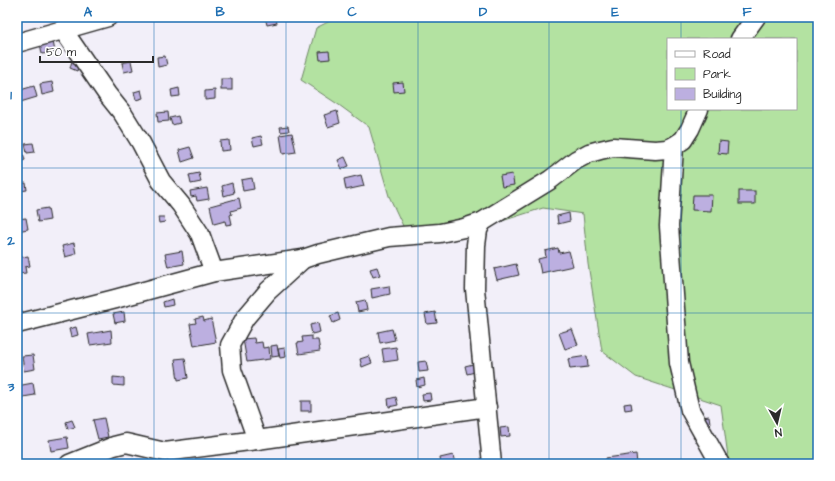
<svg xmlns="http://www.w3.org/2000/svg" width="835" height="481" font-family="'Architects Daughter',sans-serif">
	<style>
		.green { fill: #b3e2a1; stroke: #6f8666; fill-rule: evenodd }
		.building { fill: #bcafe0; stroke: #2b2b2b }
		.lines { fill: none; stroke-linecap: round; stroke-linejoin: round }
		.minor-casing { stroke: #2b2b2b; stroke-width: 21 }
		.minor { stroke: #fff; stroke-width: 18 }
		.grid { fill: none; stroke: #1f6fb2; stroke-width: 1; stroke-opacity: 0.55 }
		.neatline { fill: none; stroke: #1f6fb2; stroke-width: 1.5 }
		.grid-label { font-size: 13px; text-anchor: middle; font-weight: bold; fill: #1f6fb2 }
	</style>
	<rect width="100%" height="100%" fill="#f2eff9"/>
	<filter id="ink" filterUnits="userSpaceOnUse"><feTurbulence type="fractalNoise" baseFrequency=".025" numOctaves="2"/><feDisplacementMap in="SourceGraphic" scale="8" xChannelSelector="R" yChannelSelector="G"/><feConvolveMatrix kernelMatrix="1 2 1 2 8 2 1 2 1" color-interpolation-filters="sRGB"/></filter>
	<g filter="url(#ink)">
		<path class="green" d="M 338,17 L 818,17 L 818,464 L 729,464 L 721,405 L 636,377 L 602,351 L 588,264 L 583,214 L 543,208 L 461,234 L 410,241 L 389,196 L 369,127 L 339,105 L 301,80 L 316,28 ZM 668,39 L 796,39 L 796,109 L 668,109 Z"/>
		<g class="building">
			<polygon points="265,17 275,17 277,23 267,25"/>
			<polygon points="53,41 55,52 42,54 40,43"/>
			<polygon points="329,51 330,59 320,60 319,52"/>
			<polygon points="165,56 167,65 158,67 157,57"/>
			<polygon points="72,61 79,63 77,71 70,68"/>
			<polygon points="131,61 133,70 124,72 122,63"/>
			<rect x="221" y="79" width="11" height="11"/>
			<polygon points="52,82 54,92 42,95 40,84"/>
			<polygon points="403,82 404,91 394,92 393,83"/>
			<polygon points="34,86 37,97 17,103 17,91"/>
			<polygon points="179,88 180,96 172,97 171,90"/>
			<polygon points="141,90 143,98 136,100 134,92"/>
			<polygon points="215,90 215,99 205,100 205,91"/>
			<polygon points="337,111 340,123 328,127 324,115"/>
			<polygon points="168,112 169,121 158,122 157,113"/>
			<polygon points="178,116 180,123 172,125 170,118"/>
			<polygon points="288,126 289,131 281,132 280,127"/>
			<polygon points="292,133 296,152 283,154 280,135"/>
			<polygon points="261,136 263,144 254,146 252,138"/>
			<polygon points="229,140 230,150 221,151 220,141"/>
			<polygon points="719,141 728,142 727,154 718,153"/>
			<polygon points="33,143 35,152 27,153 25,144"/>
			<polygon points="190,147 194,158 182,162 179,150"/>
			<polygon points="23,153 25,160 18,163 17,155"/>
			<polygon points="345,157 349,166 342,169 338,160"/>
			<polygon points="199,173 201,182 191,184 189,175"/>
			<polygon points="512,174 514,185 502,187 500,176"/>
			<polygon points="361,175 364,186 346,190 344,179"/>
			<polygon points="252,178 254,189 243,191 241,180"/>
			<polygon points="26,183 27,190 19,191 18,184"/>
			<polygon points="232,183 234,193 224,196 222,186"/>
			<polygon points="207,188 209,199 197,201 196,196 191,197 190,191"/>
			<rect x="739" y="191" width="16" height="13"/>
			<polygon points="693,195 712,195 711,211 692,210"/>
			<polygon points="239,198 241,208 231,211 232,214 230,215 232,224 226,225 225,221 214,224 210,206"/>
			<polygon points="48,208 50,220 38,222 36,210"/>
			<polygon points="569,213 570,221 558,224 557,216"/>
			<polygon points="158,217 164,217 165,222 159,223"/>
			<polygon points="26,218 28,229 17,231 17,219"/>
			<polygon points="74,243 76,254 65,257 62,246"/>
			<polygon points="558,248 559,253 569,251 573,266 541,273 538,259 546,257 545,251"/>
			<polygon points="182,251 184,264 168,267 165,254"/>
			<polygon points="28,256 30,266 25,267 26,273 17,274 17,258"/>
			<polygon points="516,264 519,275 497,280 494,269"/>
			<polygon points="377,267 380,275 373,277 370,269"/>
			<polygon points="389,286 390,294 372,298 371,289"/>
			<polygon points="172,299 173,305 164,307 163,302"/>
			<polygon points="365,300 367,310 358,312 356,302"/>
			<polygon points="124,312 125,321 115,323 113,314"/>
			<polygon points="435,312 437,323 427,324 425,314"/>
			<polygon points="338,313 340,320 333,323 330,316"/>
			<polygon points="203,317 204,321 211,319 216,342 194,346 190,324 196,323 195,319"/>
			<polygon points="318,323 320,332 312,334 310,325"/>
			<polygon points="76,327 78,335 71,337 69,329"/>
			<polygon points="392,329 395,340 380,343 378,332"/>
			<polygon points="572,329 578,345 565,349 559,333"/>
			<polygon points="111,330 112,342 90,345 88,334"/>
			<polygon points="312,336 312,340 318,340 320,351 299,354 297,343 303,342 302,337"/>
			<polygon points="254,338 255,343 262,342 263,348 269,347 270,359 247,362 243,339"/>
			<polygon points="277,345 279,356 272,357 271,346"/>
			<polygon points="396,347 398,360 384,362 382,349"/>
			<polygon points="285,348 286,357 280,358 278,349"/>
			<polygon points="33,355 35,369 24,371 22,356"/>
			<polygon points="369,356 372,363 362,367 360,359"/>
			<polygon points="587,356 588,367 570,369 568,359"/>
			<polygon points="185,358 188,378 178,380 175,359"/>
			<polygon points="426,361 428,371 419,372 418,362"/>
			<polygon points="473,364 475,372 467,374 465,366"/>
			<polygon points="113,377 124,378 124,386 113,385"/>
			<polygon points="424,378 425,385 417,387 416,380"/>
			<polygon points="33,383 35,395 17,398 17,386"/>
			<polygon points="430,393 431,400 423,401 422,394"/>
			<polygon points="396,397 398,405 389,407 388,399"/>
			<rect x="301" y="401" width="10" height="10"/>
			<polygon points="631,403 632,409 625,410 624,404"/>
			<polygon points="709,416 710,423 703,424 702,417"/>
			<polygon points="104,418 108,437 98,439 93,420"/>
			<polygon points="72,420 75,427 68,429 66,422"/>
			<polygon points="509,427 510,436 501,437 500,428"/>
			<polygon points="67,437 69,448 51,451 49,440"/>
			<polygon points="636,454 637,464 606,464 606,458"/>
			<polygon points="453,455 455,464 441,464 440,458"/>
		</g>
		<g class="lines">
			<g class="minor-casing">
				<g id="minor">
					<polyline points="63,30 107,94 123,114 141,143 161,181 181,205 200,234 214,272"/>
					<polyline points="740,39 756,17"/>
					<polyline points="17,43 108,17"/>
					<polyline points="674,146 669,226 679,363 690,410 720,464"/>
					<polyline points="482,222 478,230 476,245 475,289 492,464"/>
					<polyline points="17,324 115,299 214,272 303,259 318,254 389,237 440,233 464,228 482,222 550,180 576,160 589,153 600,150 613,147 655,150 667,149 674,146 683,140 690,129 699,109"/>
					<polyline points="257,440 232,370 230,345 245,318 268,291 303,259"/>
					<polyline points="69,464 114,446 126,443 165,452 257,440 487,407"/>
				</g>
			</g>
			<use href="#minor" class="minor"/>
		</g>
	</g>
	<path class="grid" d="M 154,17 L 154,464M 286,17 L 286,464M 418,17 L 418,464M 549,17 L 549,464M 681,17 L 681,39M 681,109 L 681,464M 17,168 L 818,168M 17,313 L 818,313"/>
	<rect width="835" height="481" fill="none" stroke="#fff" stroke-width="44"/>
	<rect x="667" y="38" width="130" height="72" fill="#ffffff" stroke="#aaaaaa"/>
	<rect x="675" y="51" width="20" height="6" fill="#ffffff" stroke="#aaaaaa"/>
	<text x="703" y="58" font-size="12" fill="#2b2b2b">Road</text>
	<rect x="675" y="68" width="20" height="12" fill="#b3e2a1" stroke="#aaaaaa"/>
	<text x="703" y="78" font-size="12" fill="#2b2b2b">Park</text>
	<rect x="675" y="88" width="20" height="12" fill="#bcafe0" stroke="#aaaaaa"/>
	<text x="703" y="98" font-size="12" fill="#2b2b2b">Building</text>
	<g transform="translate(777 423) rotate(172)" stroke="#ffffff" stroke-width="3" paint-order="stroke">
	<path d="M0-3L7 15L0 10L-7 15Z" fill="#2b2b2b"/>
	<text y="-6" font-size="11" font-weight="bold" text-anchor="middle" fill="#2b2b2b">N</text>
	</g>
	<path d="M40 56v6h113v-6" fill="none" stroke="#2b2b2b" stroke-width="2"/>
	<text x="46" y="56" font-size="12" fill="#2b2b2b" stroke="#ffffff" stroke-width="3" paint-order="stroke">50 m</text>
	<rect x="22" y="22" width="791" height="437" class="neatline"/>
	<g class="grid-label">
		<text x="88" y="16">A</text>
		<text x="220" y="16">B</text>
		<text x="352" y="16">C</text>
		<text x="483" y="16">D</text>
		<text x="615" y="16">E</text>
		<text x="747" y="16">F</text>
		<text x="11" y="99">1</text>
		<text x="11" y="245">2</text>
		<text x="11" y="391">3</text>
	</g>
</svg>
